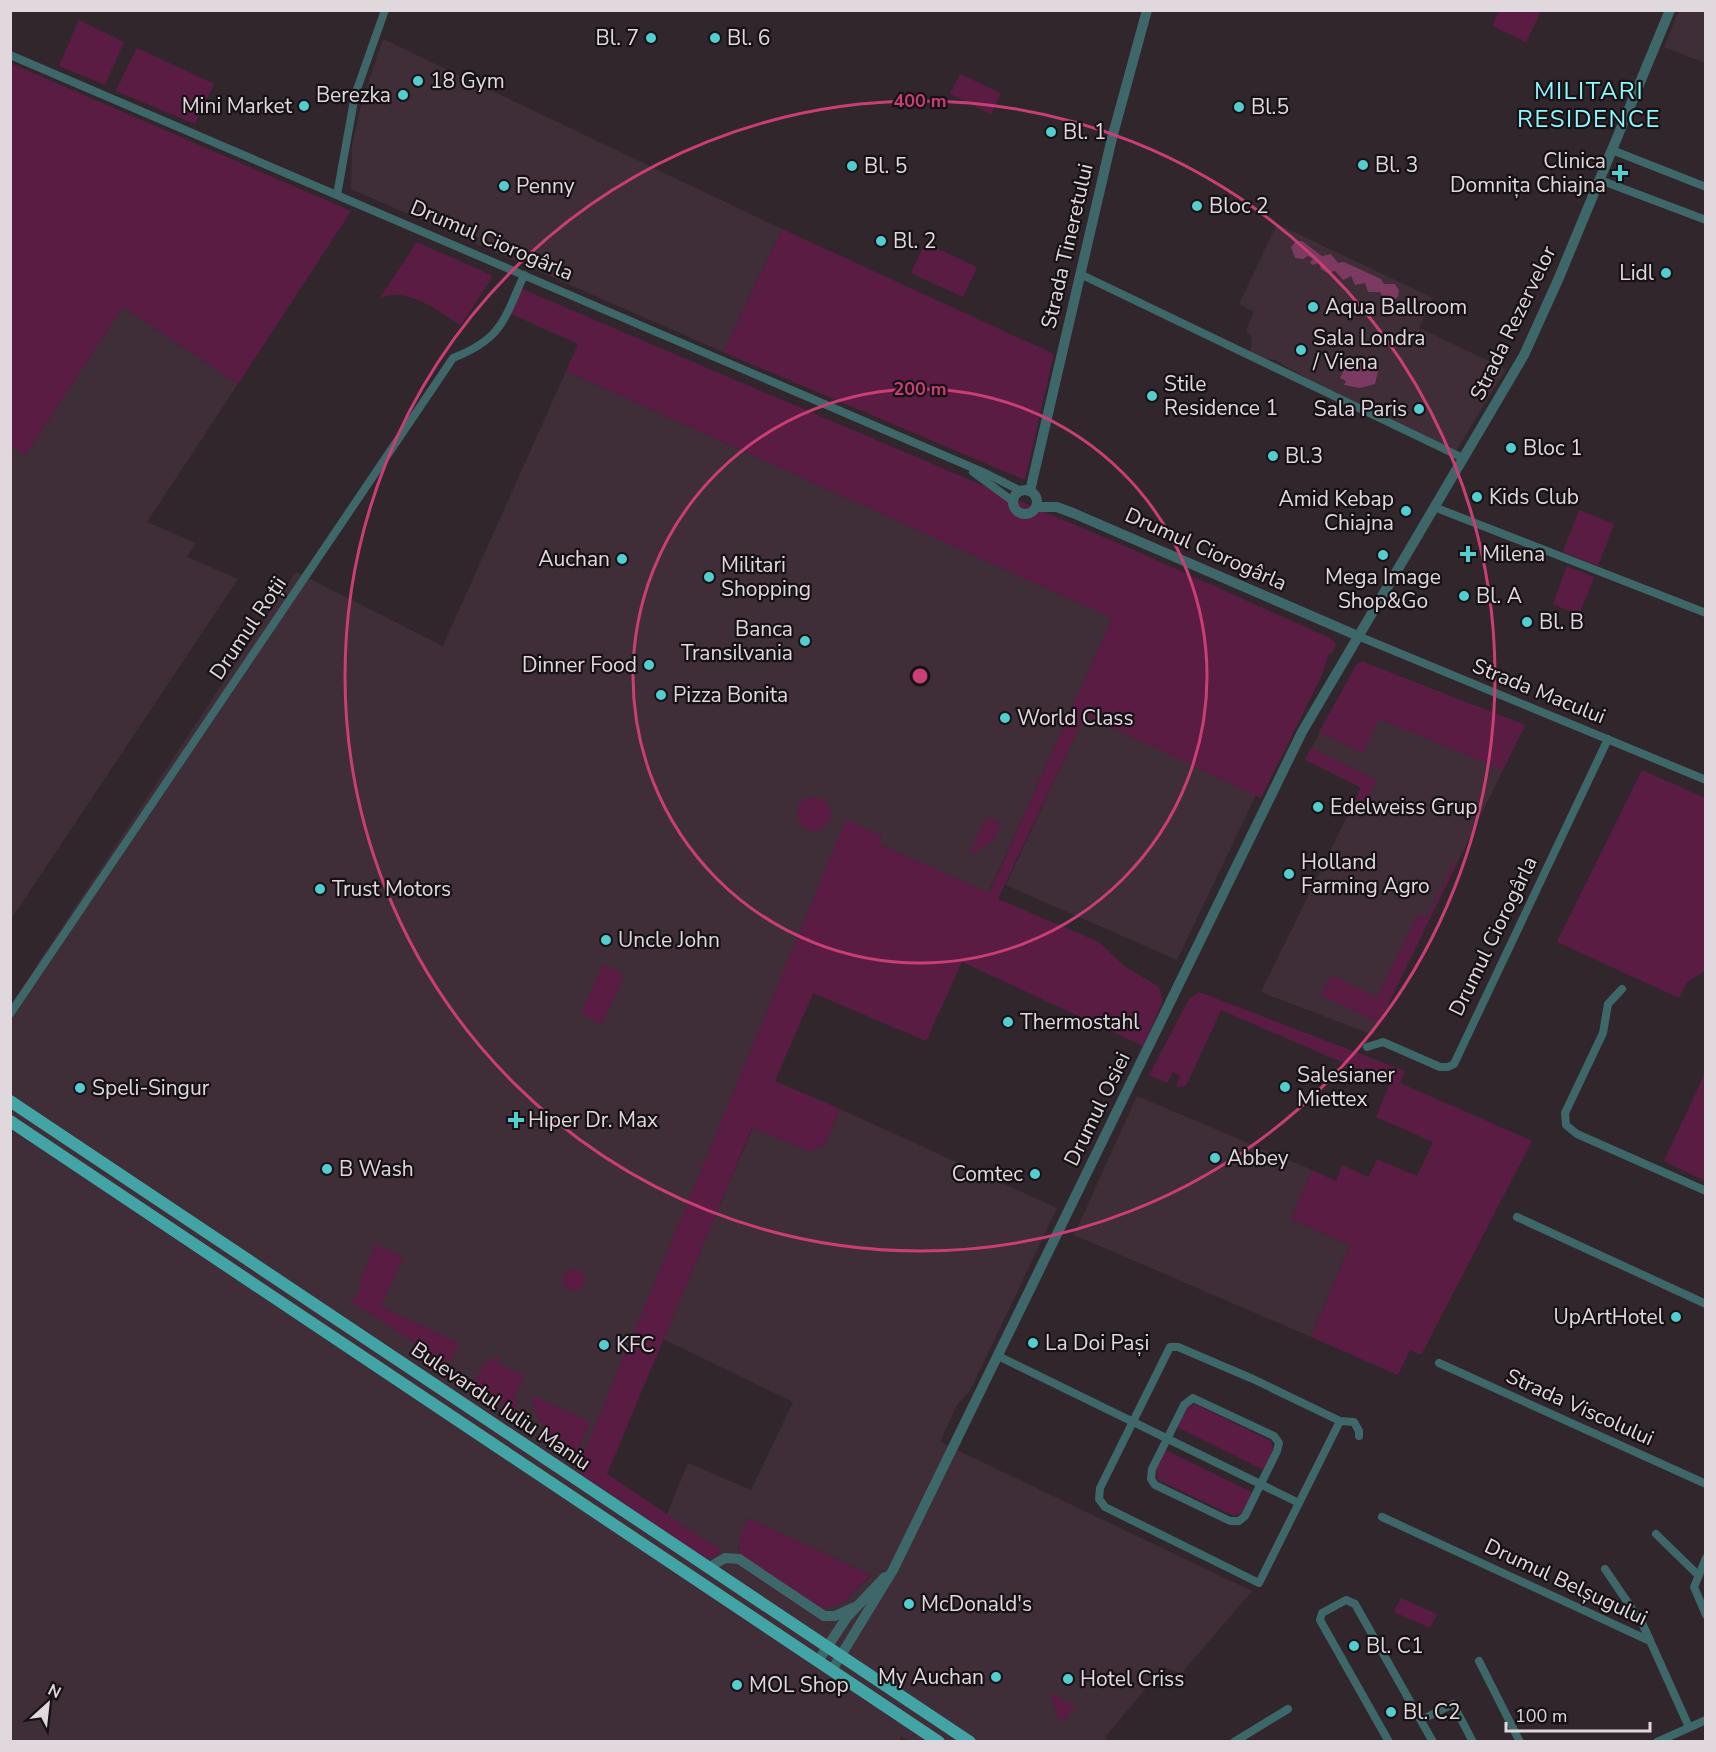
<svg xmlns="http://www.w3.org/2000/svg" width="1716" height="1752" font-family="'Nunito Sans',sans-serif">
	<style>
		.built { fill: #3f2d37; fill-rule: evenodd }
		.green { fill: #5b1c44 }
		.water { fill: #7c3961 }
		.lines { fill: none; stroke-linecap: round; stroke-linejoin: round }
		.minor { stroke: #3d6768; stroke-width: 8 }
		.tertiary { stroke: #3d6768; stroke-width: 10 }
		.primary { stroke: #43a4a6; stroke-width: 12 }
		.ring { fill: none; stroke: #c83e75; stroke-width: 3 }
		.poi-dot { fill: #52cdd0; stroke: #161114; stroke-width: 2 }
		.labels { text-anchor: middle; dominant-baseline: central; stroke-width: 4.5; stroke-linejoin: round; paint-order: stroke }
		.poi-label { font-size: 21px; fill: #e0d8dc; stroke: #161114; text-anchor: start }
		.street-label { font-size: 21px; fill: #e0d8dc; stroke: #161114 }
		.quarter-label { font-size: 24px; letter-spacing: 1.5px; fill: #8df9fc; stroke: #161114 }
		.centre { fill: #c83e75; stroke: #161114; stroke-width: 3 }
		.ring-label { font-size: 18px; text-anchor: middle; font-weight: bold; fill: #c83e75; stroke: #161114; stroke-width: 4.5; stroke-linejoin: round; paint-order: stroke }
	</style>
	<rect width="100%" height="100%" fill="#32262d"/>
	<g class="built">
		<polygon points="1679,10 1705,11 1705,63 1664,47"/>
		<polygon points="383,39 782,229 723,352 351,189 352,145 361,105"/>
		<polygon points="1277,224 1433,298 1419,328 1506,369 1456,451 1316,384 1275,360 1263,358 1250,352 1252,338 1246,330 1254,312 1239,304"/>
		<polygon points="123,307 238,384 147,522 196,543 187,557 238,579 11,919 11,447 25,455"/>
		<path d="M 566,371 L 1113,618 L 988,894 L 879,844 L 882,836 L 846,821 L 606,1475 L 667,1514 L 688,1463 L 751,1490 L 793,1402 L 663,1339 L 753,1127 L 810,1151 L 824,1146 L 840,1109 L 1057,1208 L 970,1391 L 957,1405 L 940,1442 L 1252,1591 L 1181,1674 L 1164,1667 L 1105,1737 L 1108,1741 L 910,1742 L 901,1736 L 899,1742 L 11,1742 L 11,1004 L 296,572 L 443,646 ZM 748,1518 L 871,1575 L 871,1576 L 842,1603 L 826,1607 L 738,1549 Z"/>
		<polygon points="1363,662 1525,725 1373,1035 1261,992 1361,788 1305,760 1357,664"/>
		<polygon points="1085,714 1256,795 1177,960 1006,885"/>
		<polygon points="1137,1096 1312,1170 1291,1219 1350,1245 1311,1337 1074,1235"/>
	</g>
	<g class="green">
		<polygon points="1499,11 1499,10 1541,11 1526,42 1492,26"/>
		<polygon points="79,20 124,42 105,85 59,66"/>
		<polygon points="137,48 214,84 195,124 116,91"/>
		<polygon points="10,63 351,211 238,384 123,307 25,455 11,447"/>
		<polygon points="960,74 1001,93 991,114 950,94"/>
		<polygon points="782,229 1054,354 1025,480 723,352"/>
		<path d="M 417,242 L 493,276 L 461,325 C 439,312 405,284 379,299 Z"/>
		<polygon points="925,243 977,267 963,297 911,273"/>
		<polygon points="520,288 1129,548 1330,638 1336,644 1331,654 1329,653 1321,677 1261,798 1085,715 998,899 1099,942 1124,966 1159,987 1163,1001 1143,1046 962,962 926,1041 813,993 775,1081 840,1109 824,1146 810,1151 752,1128 607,1474 722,1551 714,1558 704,1557 581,1474 578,1467 846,820 882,836 879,844 989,893 1112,618 566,371 578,344 509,313"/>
		<polygon points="1579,510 1614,524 1598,566 1563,552"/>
		<polygon points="1567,566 1594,577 1579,615 1553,604"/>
		<polygon points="1363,662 1525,725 1503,770 1379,719 1363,753 1319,732 1357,664"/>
		<polygon points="1311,748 1377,780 1365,803 1356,799 1361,787 1305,760"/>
		<polygon points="1642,770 1705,798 1705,971 1687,982 1679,998 1557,942"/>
		<circle cx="814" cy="814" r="17"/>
		<polygon points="986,818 998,821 1000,827 993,841 975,853 970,852"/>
		<polygon points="1454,861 1457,863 1379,1023 1321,995 1331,975 1377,997 1418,914 1426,918"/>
		<polygon points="603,964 621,972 622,981 602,1024 581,1014"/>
		<polygon points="1199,992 1405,1071 1400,1083 1532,1141 1421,1355 1410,1350 1398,1375 1311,1337 1350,1245 1291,1219 1312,1170 1336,1181 1342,1165 1369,1177 1377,1159 1417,1176 1433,1142 1376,1117 1390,1083 1221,1010 1187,1084 1182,1087 1176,1086 1180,1076 1173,1072 1167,1083 1149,1075 1189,999"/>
		<polygon points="1705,1073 1705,1181 1664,1161"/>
		<polygon points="375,1244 403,1257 381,1306 459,1343 450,1362 443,1361 352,1302 361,1287 360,1281"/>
		<circle cx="574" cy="1280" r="11"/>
		<polygon points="501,1355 497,1363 524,1375 517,1393 516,1412 474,1383 484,1364"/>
		<path d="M 532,1395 L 590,1422 L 576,1457 C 557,1436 533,1426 532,1395 Z"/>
		<polygon points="1195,1404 1271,1441 1273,1449 1264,1470 1177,1427 1186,1409"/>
		<polygon points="1165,1450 1253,1493 1242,1513 1234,1516 1158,1480 1156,1469"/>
		<path d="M 748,1518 L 871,1575 L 842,1603 L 822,1609 L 743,1557 C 734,1544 743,1531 748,1518 Z"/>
		<polygon points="1401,1598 1437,1614 1430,1628 1394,1612"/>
		<polygon points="1051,1693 1075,1707 1064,1720 1059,1720 1050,1696"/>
	</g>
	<g class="water">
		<polygon points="1296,241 1302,241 1322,256 1331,254 1338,263 1344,262 1381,279 1384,284 1395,284 1399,290 1398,297 1391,301 1385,301 1380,292 1368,292 1365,283 1355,285 1351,276 1343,280 1335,271 1327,273 1321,269 1319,263 1312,265 1310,262 1313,259 1308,256 1303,259 1295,258 1291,247"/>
		<polygon points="1349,358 1378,371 1375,384 1360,388 1344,385 1346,381 1340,378 1344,369 1343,364"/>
	</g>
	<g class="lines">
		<g class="minor">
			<polyline points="10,55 985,473 1021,491"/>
			<polyline points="1612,150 1706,187"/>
			<polyline points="1600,180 1706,220"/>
			<polyline points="337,195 355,95 385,10"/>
			<polyline points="1080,274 1463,458"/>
			<polyline points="973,472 1014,502"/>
			<polyline points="1434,507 1706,613"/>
			<polyline points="1358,636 1706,780"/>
			<polyline points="1622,989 1608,1004 1603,1033 1565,1113 1566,1125 1577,1134 1706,1191"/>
			<path d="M 10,1014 L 453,358 C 502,339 504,320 524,275"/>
			<polyline points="1367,1047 1383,1042 1440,1067 1448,1067 1454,1064 1608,739"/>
			<polyline points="1517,1217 1706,1304"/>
			<polyline points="998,1356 1299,1503"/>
			<polyline points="1439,1363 1706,1484"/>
			<polygon points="1193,1398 1274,1436 1279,1443 1277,1451 1245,1516 1239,1521 1230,1521 1155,1485 1151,1479 1152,1469 1184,1405"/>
			<polyline points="1340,1421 1253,1379 1178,1347 1170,1347 1100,1488 1099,1499 1105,1507 1259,1583 1340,1421 1354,1422 1359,1431 1359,1436"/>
			<polyline points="1382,1517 1650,1641"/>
			<polyline points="1656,1534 1697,1574"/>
			<polyline points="1706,1558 1694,1587 1706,1615"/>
			<polyline points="1605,1569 1643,1625 1689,1727"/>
			<polyline points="1479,1661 1520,1742"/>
			<polyline points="1421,1720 1453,1704 1473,1742"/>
			<polyline points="1234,1742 1288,1709"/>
			<polyline points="1389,1742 1320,1620 1322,1613 1346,1600 1355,1604 1433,1742"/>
			<polyline points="1657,1742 1706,1720"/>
		</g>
		<g class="tertiary">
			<circle cx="1025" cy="502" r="12"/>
			<polyline points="1030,491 1112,138 1147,10"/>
			<polyline points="1036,507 1057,507 1073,513 1358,636"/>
			<polyline points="708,1568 725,1558 739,1559 824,1616 835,1616 857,1606"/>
			<polyline points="818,1661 847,1617 885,1577"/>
			<polyline points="832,1670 893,1570 1302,732 1524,355 1558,280 1670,10"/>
		</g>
		<g class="primary">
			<polyline points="10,1101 970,1742"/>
			<polyline points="10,1121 939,1742"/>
		</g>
	</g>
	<g class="ring">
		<circle cx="920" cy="676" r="287"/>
		<circle cx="920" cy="676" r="575"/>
	</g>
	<g class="poi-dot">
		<circle cx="651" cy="38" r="6"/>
		<circle cx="715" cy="38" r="6"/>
		<circle cx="418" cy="81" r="6"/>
		<circle cx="403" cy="95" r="6"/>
		<circle cx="304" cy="106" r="6"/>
		<circle cx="1239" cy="107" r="6"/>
		<circle cx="1051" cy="132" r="6"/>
		<circle cx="1363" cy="165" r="6"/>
		<circle cx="852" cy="166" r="6"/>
		<path d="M1617 164h6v6h6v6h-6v6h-6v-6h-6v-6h6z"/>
		<circle cx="504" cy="186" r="6"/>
		<circle cx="1197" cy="206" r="6"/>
		<circle cx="881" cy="241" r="6"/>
		<circle cx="1666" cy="273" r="6"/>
		<circle cx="1313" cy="307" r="6"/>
		<circle cx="1301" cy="350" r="6"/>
		<circle cx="1152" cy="396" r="6"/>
		<circle cx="1419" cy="409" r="6"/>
		<circle cx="1511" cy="448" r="6"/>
		<circle cx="1273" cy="456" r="6"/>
		<circle cx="1477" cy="497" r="6"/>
		<circle cx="1406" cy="511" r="6"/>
		<path d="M1465 545h6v6h6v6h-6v6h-6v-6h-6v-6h6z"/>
		<circle cx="1383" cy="555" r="6"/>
		<circle cx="622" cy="559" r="6"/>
		<circle cx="709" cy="577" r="6"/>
		<circle cx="1464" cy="596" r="6"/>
		<circle cx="1527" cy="622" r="6"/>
		<circle cx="805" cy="641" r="6"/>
		<circle cx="649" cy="665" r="6"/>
		<circle cx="661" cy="695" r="6"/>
		<circle cx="1005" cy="718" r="6"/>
		<circle cx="1318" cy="807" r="6"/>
		<circle cx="1289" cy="874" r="6"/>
		<circle cx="320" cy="889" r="6"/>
		<circle cx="606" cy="940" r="6"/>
		<circle cx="1008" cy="1022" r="6"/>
		<circle cx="1285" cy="1087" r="6"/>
		<circle cx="80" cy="1088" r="6"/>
		<path d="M513 1111h6v6h6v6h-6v6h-6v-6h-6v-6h6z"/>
		<circle cx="1215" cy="1158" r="6"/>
		<circle cx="327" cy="1169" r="6"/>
		<circle cx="1035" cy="1174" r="6"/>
		<circle cx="1676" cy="1317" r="6"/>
		<circle cx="1033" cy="1343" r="6"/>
		<circle cx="604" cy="1345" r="6"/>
		<circle cx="909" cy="1604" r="6"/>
		<circle cx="1354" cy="1646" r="6"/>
		<circle cx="996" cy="1677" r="6"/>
		<circle cx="1068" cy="1679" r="6"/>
		<circle cx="737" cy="1685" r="6"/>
		<circle cx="1391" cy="1712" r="6"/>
	</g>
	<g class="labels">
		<g class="poi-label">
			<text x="639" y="38" text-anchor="end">Bl. 7</text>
			<text x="727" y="38">Bl. 6</text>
			<text x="430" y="81">18 Gym</text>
			<text x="391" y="95" text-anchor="end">Berezka</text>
			<text x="292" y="106" text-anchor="end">Mini Market</text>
			<text x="1251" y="107">Bl.5</text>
			<text x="1063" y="132">Bl. 1</text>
			<text x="1606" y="161" text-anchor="end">Clinica<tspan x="1606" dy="24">Domnița Chiajna</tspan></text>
			<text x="1375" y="165">Bl. 3</text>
			<text x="864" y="166">Bl. 5</text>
			<text x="516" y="186">Penny</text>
			<text x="1209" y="206">Bloc 2</text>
			<text x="893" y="241">Bl. 2</text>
			<text x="1654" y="273" text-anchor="end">Lidl</text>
			<text x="1325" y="307">Aqua Ballroom</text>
			<text x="1313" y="338">Sala Londra<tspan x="1313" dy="24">/ Viena</tspan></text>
			<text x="1164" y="384">Stile<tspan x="1164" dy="24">Residence 1</tspan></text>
			<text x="1407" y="409" text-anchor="end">Sala Paris</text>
			<text x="1523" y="448">Bloc 1</text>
			<text x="1285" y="456">Bl.3</text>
			<text x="1489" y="497">Kids Club</text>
			<text x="1394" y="499" text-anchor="end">Amid Kebap<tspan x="1394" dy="24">Chiajna</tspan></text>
			<text x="1482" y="554">Milena</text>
			<text x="610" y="559" text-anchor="end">Auchan</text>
			<text x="721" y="565">Militari<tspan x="721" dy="24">Shopping</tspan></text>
			<text x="1383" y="577" text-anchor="middle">Mega Image<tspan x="1383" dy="24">Shop&amp;Go</tspan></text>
			<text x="1476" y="596">Bl. A</text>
			<text x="1539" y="622">Bl. B</text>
			<text x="793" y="629" text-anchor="end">Banca<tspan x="793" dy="24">Transilvania</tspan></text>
			<text x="637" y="665" text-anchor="end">Dinner Food</text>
			<text x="673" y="695">Pizza Bonita</text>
			<text x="1017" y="718">World Class</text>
			<text x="1330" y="807">Edelweiss Grup</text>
			<text x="1301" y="862">Holland<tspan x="1301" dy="24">Farming Agro</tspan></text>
			<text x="332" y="889">Trust Motors</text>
			<text x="618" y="940">Uncle John</text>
			<text x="1020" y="1022">Thermostahl</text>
			<text x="1297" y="1075">Salesianer<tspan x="1297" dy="24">Miettex</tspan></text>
			<text x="92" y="1088">Speli-Singur</text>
			<text x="528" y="1120">Hiper Dr. Max</text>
			<text x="1227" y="1158">Abbey</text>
			<text x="339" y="1169">B Wash</text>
			<text x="1023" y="1174" text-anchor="end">Comtec</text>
			<text x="1664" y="1317" text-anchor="end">UpArtHotel</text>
			<text x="1045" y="1343">La Doi Pași</text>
			<text x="616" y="1345">KFC</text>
			<text x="921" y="1604">McDonald's</text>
			<text x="1366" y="1646">Bl. C1</text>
			<text x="984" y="1677" text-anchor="end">My Auchan</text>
			<text x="1080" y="1679">Hotel Criss</text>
			<text x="749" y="1685">MOL Shop</text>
			<text x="1403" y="1712">Bl. C2</text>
		</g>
		<g class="street-label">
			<text transform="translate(492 240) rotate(23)">Drumul Ciorogârla</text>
			<text transform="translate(1067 246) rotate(-77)">Strada Tineretului</text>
			<text transform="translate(1513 323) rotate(-64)">Strada Rezervelor</text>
			<text transform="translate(1206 549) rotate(24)">Drumul Ciorogârla</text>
			<text transform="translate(248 628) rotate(-56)">Drumul Roții</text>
			<text transform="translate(1539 691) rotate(22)">Strada Macului</text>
			<text transform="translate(1493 936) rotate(-64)">Drumul Ciorogârla</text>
			<text transform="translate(1097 1109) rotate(-64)">Drumul Osiei</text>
			<text transform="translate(501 1406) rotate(34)">Bulevardul Iuliu Maniu</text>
			<text transform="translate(1580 1407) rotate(24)">Strada Viscolului</text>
			<text transform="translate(1566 1582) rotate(25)">Drumul Belșugului</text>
		</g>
		<g class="quarter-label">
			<text x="1589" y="91">MILITARI<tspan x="1589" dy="28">RESIDENCE</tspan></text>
		</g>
	</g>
	<circle cx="920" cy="676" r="9" class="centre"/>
	<g class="ring-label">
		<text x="920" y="107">400 m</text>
		<text x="920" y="395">200 m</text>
	</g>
	<rect width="1716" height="1752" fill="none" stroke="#e0d8dc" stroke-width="24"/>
	<g transform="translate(48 1704) rotate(27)" stroke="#161114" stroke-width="4.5" paint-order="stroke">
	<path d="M0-4.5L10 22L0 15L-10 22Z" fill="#e0d8dc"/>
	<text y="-9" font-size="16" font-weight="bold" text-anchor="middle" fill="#e0d8dc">N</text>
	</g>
	<path d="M1506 1722v9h144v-9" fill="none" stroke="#e0d8dc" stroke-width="3"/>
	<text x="1515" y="1722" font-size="18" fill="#e0d8dc" stroke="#161114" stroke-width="4.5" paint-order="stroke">100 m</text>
</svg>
